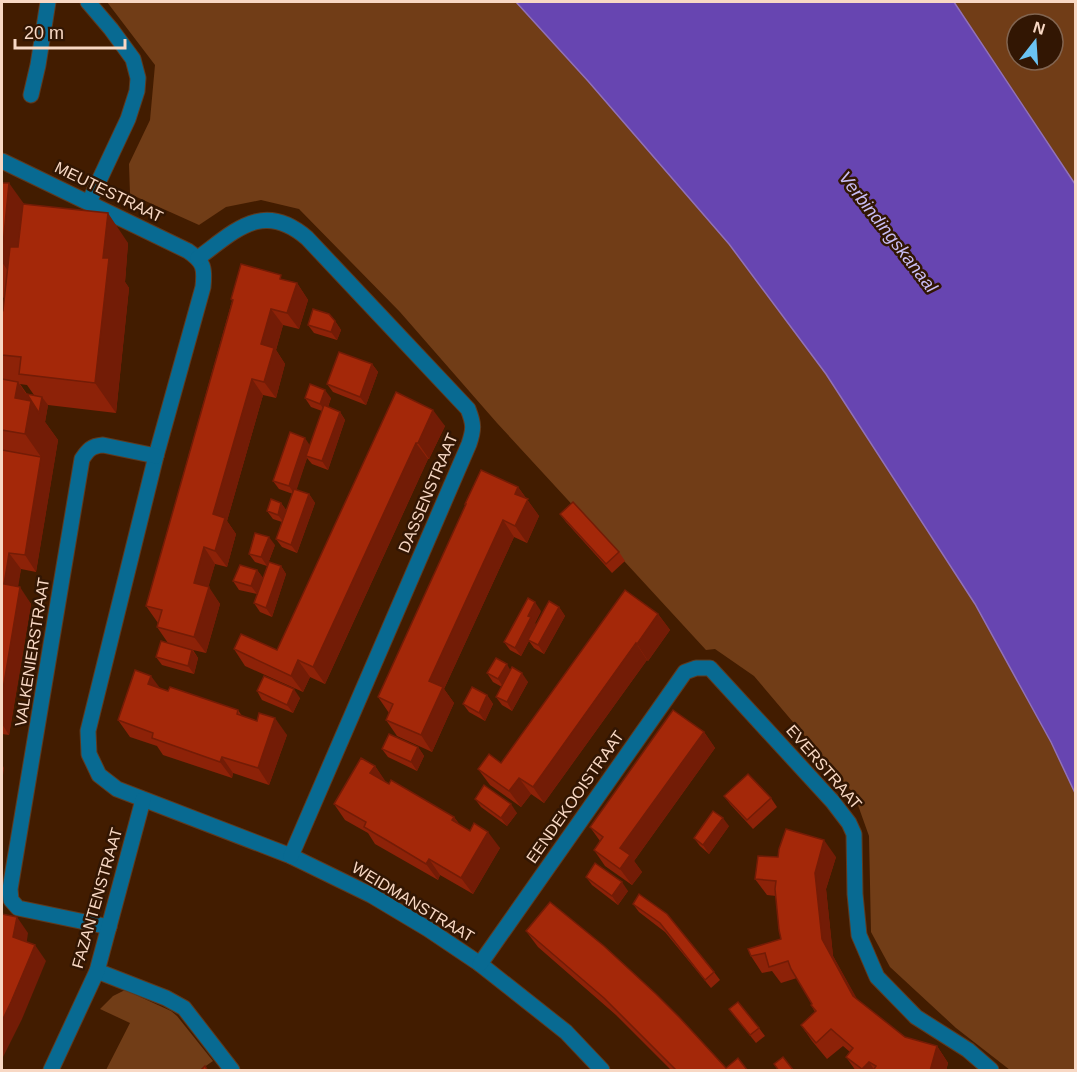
<svg xmlns="http://www.w3.org/2000/svg" width="1077" height="1072" font-family="Arial,sans-serif">
	<style>
		.green { fill: #713d17; fill-rule: evenodd }
		.water { fill: #6745b1; stroke: #9271b7; stroke-width: 1.5 }
		.lines { fill: none; stroke-linecap: round; stroke-linejoin: round }
		.minor-casing { stroke: #5f3a1f; stroke-width: 17 }
		.minor { stroke: #086a92; stroke-width: 15 }
		.wall { fill: #8d2208; fill-rule: evenodd }
		.shaded-wall { fill: #731c06 }
		.building { fill: #a42809; stroke: #731c06; stroke-width: 1.5 }
		.labels { text-anchor: middle; dominant-baseline: central; stroke-width: 5; stroke-linejoin: round; paint-order: stroke }
		.street-label { font-size: 16px; fill: #f8d8c4; stroke: #321603 }
		.water-label { font-size: 18px; font-style: italic; fill: #c9bef5; stroke: #321603 }
	</style>
	<rect width="100%" height="100%" fill="#421c00"/>
	<g class="green">
		<polygon points="107,2 516,2 588,81 729,244 826,374 975,604 1051,742 1075,793 1075,1070 1010,1070 956,1028 890,967 871,932 869,836 854,794 754,676 715,649 706,650 497,423 400,312 299,209 261,200 226,207 199,225 130,194 129,164 150,120 155,65"/>
		<path d="M 954,2 L 1075,2 L 1075,184 L 955,4 ZM 1017,24 L 1053,24 L 1053,60 L 1017,60 Z"/>
		<polygon points="125,990 171,1011 177,1016 213,1061 200,1070 106,1070 130,1023 100,1009 113,996"/>
	</g>
	<polygon class="water" points="516,2 954,2 1075,184 1075,793 1051,742 975,604 826,374 729,244 588,81"/>
	<g class="lines">
		<g class="minor-casing">
			<g id="minor">
				<polyline points="88,2 111,29 133,59 138,78 137,91 128,119 89,202"/>
				<polyline points="31,95 38,65 48,2"/>
				<path d="M 2,161 L 188,251 C 204,262 205,268 203,287 L 156,456 L 88,731 L 89,754 L 99,775 L 117,789 L 291,856 L 371,895 L 428,929 L 480,964 L 566,1032 L 602,1070"/>
				<path d="M 198,258 C 235,231 263,200 307,238 L 468,409 C 474,424 474,429 469,444 L 291,856"/>
				<path d="M 109,927 L 18,908 L 11,900 L 10,889 L 82,459 C 88,450 91,446 103,445 L 156,456"/>
				<polyline points="480,964 685,672 696,668 710,668 833,802 849,823 854,834 855,894 859,935 877,977 916,1017 968,1050 991,1070"/>
				<polyline points="97,971 166,998 184,1008 232,1070"/>
				<polyline points="51,1070 97,971 143,800"/>
			</g>
		</g>
		<use href="#minor" class="minor"/>
	</g>
	<g class="wall">
		<path d="M 2,183 L 24,204 L 128,243 L 125,282 L 129,288 L 116,413 L 48,405 L 45,422 L 58,440 L 36,572 L 21,569 L 18,583 L 18,587 L 31,604 L 9,735 L 2,734 L 2,309 L 3,310 L 4,298 L 2,297 ZM 20,384 L 27,385 L 34,395 L 27,394 Z"/>
		<polygon points="284,280 297,283 308,300 299,329 283,325 276,350 285,364 276,398 263,395 227,521 236,534 227,567 215,564 208,587 220,604 206,653 193,650 198,658 194,674 162,665 156,657 168,643 157,627 158,623 146,606 232,301 231,299"/>
		<polygon points="335,321 341,330 337,340 314,333 308,325"/>
		<polygon points="372,364 378,372 366,405 333,392 327,384"/>
		<polygon points="396,392 445,426 429,459 428,459 325,684 310,677 303,692 245,666 234,649 277,650"/>
		<polygon points="305,398 331,398 328,407 340,412 345,420 328,470 312,464 307,458 296,490 309,494 315,503 297,553 282,547 276,539 282,522 273,519 267,511 281,503 286,510 293,494 279,489 273,481 310,445 322,411 311,407"/>
		<polygon points="518,487 539,516 527,543 514,537 444,689 454,703 432,752 397,736 386,720 389,713 378,697 466,505 465,504"/>
		<polygon points="560,514 619,552 625,561 612,573 566,522"/>
		<polygon points="275,545 267,566 255,562 249,554"/>
		<polygon points="281,566 286,574 272,617 260,612 254,603"/>
		<polygon points="257,570 263,578 257,594 239,590 233,581"/>
		<polygon points="559,607 565,616 544,654 534,648 529,641 521,656 510,650 504,642 541,611 535,623 536,625"/>
		<polygon points="658,614 670,630 648,661 647,660 544,803 531,794 521,807 490,785 478,769 501,763"/>
		<polygon points="511,670 528,682 512,711 502,705 496,697 502,687 493,682 487,673"/>
		<polygon points="159,688 238,710 242,716 287,735 269,785 233,773 232,778 163,755 157,746 130,737 118,720"/>
		<polygon points="257,691 300,698 293,713 262,700"/>
		<polygon points="487,695 493,704 485,721 469,712 463,704"/>
		<polygon points="704,732 715,748 634,861 642,872 632,885 605,866 594,850 600,841 590,827"/>
		<polygon points="418,747 424,756 417,771 388,757 382,749"/>
		<polygon points="375,766 386,783 454,817 460,825 500,848 473,894 440,875 438,880 375,844 368,833 345,820 334,804"/>
		<polygon points="724,796 771,798 777,807 753,829 730,804"/>
		<polygon points="475,799 517,813 507,826 481,807"/>
		<polygon points="729,826 709,854 700,846 694,838"/>
		<polygon points="778,857 836,857 826,889 833,956 857,1000 905,1037 937,1046 948,1063 946,1071 856,1071 846,1057 850,1052 843,1046 827,1059 812,1041 801,1025 815,1012 811,1005 812,1004 797,978 781,983 772,971 762,973 751,956 781,939 776,896 767,895 755,879"/>
		<polygon points="586,877 628,891 618,905 592,885"/>
		<polygon points="639,894 714,972 720,980 711,988 665,932 639,912 633,904"/>
		<polygon points="526,931 726,1068 748,1071 672,1071 616,1015 538,947"/>
		<polygon points="729,1009 759,1028 765,1036 756,1043"/>
	</g>
	<g class="shaded-wall">
		<polygon points="9,183 37,222 28,301 2,262"/>
		<polygon points="108,213 128,243 125,282 129,288 116,413 95,383 103,258"/>
		<polygon points="297,283 308,300 299,329 287,313"/>
		<polygon points="271,309 283,325 276,350 285,364 276,398 264,382 261,344"/>
		<polygon points="335,321 341,330 337,340 331,332"/>
		<polygon points="372,364 378,372 366,405 360,397"/>
		<polygon points="252,379 263,395 227,521 236,534 227,567 215,551 213,514"/>
		<polygon points="18,382 39,413 42,397 48,405 45,422 58,440 36,572 25,555 41,457 25,434 15,398"/>
		<polygon points="325,390 331,398 326,412 320,404"/>
		<polygon points="433,410 445,426 429,459 418,443"/>
		<polygon points="340,412 345,420 328,470 322,461"/>
		<polygon points="305,438 311,447 306,456 307,458 295,495 289,486"/>
		<polygon points="416,443 428,459 325,684 313,667"/>
		<polygon points="518,487 539,516 527,543 515,526 515,494"/>
		<polygon points="309,494 315,503 297,553 291,545"/>
		<polygon points="281,503 287,511 284,523 278,515"/>
		<polygon points="503,520 514,537 444,689 454,703 432,752 421,735 429,681"/>
		<polygon points="269,537 275,545 267,566 261,557"/>
		<polygon points="204,547 215,564 205,599 194,583"/>
		<polygon points="9,553 21,569 16,601 4,584"/>
		<polygon points="281,566 286,574 272,617 266,608"/>
		<polygon points="257,570 263,578 257,594 251,586"/>
		<polygon points="20,587 31,604 9,735 2,724 2,695"/>
		<polygon points="209,587 220,604 206,653 194,637"/>
		<polygon points="535,602 541,611 535,623 537,626 521,656 515,648 528,616"/>
		<polygon points="559,607 565,616 544,654 538,645"/>
		<polygon points="658,614 670,630 648,661 637,644"/>
		<polygon points="636,643 647,660 544,803 533,787"/>
		<polygon points="192,650 198,658 194,674 188,666"/>
		<polygon points="298,660 310,677 303,692 291,676"/>
		<polygon points="507,664 512,673 504,688 498,679"/>
		<polygon points="522,673 528,682 512,711 507,702"/>
		<polygon points="151,676 163,692 148,684"/>
		<polygon points="294,689 300,698 293,713 287,705"/>
		<polygon points="487,695 493,704 485,721 479,713"/>
		<polygon points="275,718 287,735 269,785 258,768"/>
		<polygon points="704,732 715,748 634,861 642,872 632,885 620,869 620,848"/>
		<polygon points="418,747 424,756 417,771 411,762"/>
		<polygon points="222,757 233,773 232,778 220,762"/>
		<polygon points="2,764 4,768 2,783"/>
		<polygon points="375,766 386,782 370,773"/>
		<polygon points="519,778 531,794 521,807 509,791"/>
		<polygon points="511,804 517,813 507,826 501,818"/>
		<polygon points="454,817 465,833 452,820"/>
		<polygon points="723,818 729,826 709,854 703,845"/>
		<polygon points="488,832 500,848 473,894 461,878"/>
		<polygon points="824,840 836,857 826,889 833,956 865,1013 853,996 822,939 815,873"/>
		<polygon points="429,859 440,875 438,880 426,864"/>
		<polygon points="622,882 628,891 618,905 612,896"/>
		<polygon points="17,917 28,933 25,954 13,937"/>
		<polygon points="35,945 46,961 22,1019 2,1059 2,1021"/>
		<polygon points="937,1046 948,1063 946,1071 930,1071"/>
		<polygon points="869,1062 875,1071 863,1071 862,1069"/>
	</g>
	<g class="building">
		<polygon points="2,183 9,183 2,255"/>
		<polygon points="23,204 108,213 103,258 109,258 95,383 19,374 21,357 2,355 2,309 3,310 10,247 18,247"/>
		<polygon points="241,264 281,275 280,279 297,283 287,313 271,309 261,344 274,348 264,382 252,379 213,514 225,518 215,551 204,547 194,583 209,587 194,637 157,627 162,610 146,606 233,300 231,299"/>
		<polygon points="313,309 329,314 335,321 331,332 308,325"/>
		<polygon points="339,352 372,364 360,397 327,384"/>
		<polygon points="2,379 18,382 15,398 31,401 25,434 2,430"/>
		<polygon points="310,384 325,390 320,404 305,398"/>
		<polygon points="396,392 433,410 418,443 416,443 313,667 298,660 291,676 234,649 241,634 277,650"/>
		<polygon points="27,394 42,397 39,413"/>
		<polygon points="324,405 340,412 322,461 306,456"/>
		<polygon points="290,432 305,438 289,486 273,481"/>
		<polygon points="2,450 41,457 25,555 9,553 7,566 4,584 20,587 2,695"/>
		<polygon points="481,470 518,487 515,494 528,499 515,526 503,520 429,681 443,687 421,735 386,720 393,704 378,697 466,504 465,504"/>
		<polygon points="294,489 309,494 291,545 276,539"/>
		<polygon points="271,499 281,503 278,515 267,511"/>
		<polygon points="573,502 619,552 606,564 560,514"/>
		<polygon points="255,533 269,537 261,557 249,554"/>
		<polygon points="269,562 281,566 266,608 254,603"/>
		<polygon points="240,565 257,570 251,586 233,581"/>
		<polygon points="625,590 658,614 637,644 636,643 533,787 519,778 509,791 478,769 489,754 501,763"/>
		<polygon points="528,598 535,602 528,616 531,617 515,648 504,642"/>
		<polygon points="549,601 559,607 538,645 528,640"/>
		<polygon points="161,641 192,650 188,666 156,657"/>
		<polygon points="496,658 507,664 498,679 487,673"/>
		<polygon points="512,667 522,673 507,702 496,697"/>
		<polygon points="135,670 151,676 148,684 168,691 170,687 238,710 237,714 257,721 259,713 275,718 258,768 222,757 220,762 152,738 153,733 118,720"/>
		<polygon points="264,676 294,689 287,705 257,691"/>
		<polygon points="472,687 487,695 479,713 463,704"/>
		<polygon points="673,710 704,732 620,848 630,855 620,869 594,850 603,837 590,827"/>
		<polygon points="389,734 418,747 411,762 382,749"/>
		<polygon points="361,758 375,766 370,773 389,784 391,780 454,817 452,820 470,831 474,823 488,832 461,878 429,859 426,864 393,844 364,827 366,822 334,804"/>
		<polygon points="748,774 771,798 747,820 724,796"/>
		<polygon points="484,785 511,804 501,818 475,799"/>
		<polygon points="713,811 723,818 703,845 694,838"/>
		<polygon points="786,829 824,840 815,873 822,939 853,996 905,1037 937,1046 930,1071 873,1071 876,1066 869,1062 862,1069 846,1057 853,1048 831,1029 816,1043 801,1025 816,1011 811,1005 812,1004 791,969 788,961 769,967 765,953 751,956 748,949 781,939 779,930 775,889 776,881 755,879 758,856 778,857 779,849"/>
		<polygon points="595,863 622,882 612,896 586,877"/>
		<polygon points="639,894 667,914 714,972 705,980 660,923 633,904"/>
		<polygon points="550,902 604,946 656,994 680,1018 726,1068 738,1058 748,1071 677,1071 604,998 526,931"/>
		<polygon points="2,914 17,917 13,937 35,945 11,1002 2,1021"/>
		<polygon points="738,1002 759,1028 750,1035 729,1009"/>
		<polygon points="783,1057 794,1071 779,1071 774,1064"/>
		<polygon points="205,1066 208,1071 200,1071"/>
	</g>
	<g class="labels">
		<g class="street-label">
			<text transform="translate(109 192) rotate(26)">MEUTESTRAAT</text>
			<text transform="translate(428 493) rotate(-67)">DASSENSTRAAT</text>
			<text transform="translate(32 652) rotate(-81)">VALKENIERSTRAAT</text>
			<text transform="translate(824 767) rotate(49)">EVERSTRAAT</text>
			<text transform="translate(575 797) rotate(-55)">EENDEKOOISTRAAT</text>
			<text transform="translate(97 898) rotate(-74)">FAZANTENSTRAAT</text>
			<text transform="translate(413 902) rotate(31)">WEIDMANSTRAAT</text>
		</g>
		<g class="water-label">
			<text transform="translate(888 232) rotate(52)">Verbindingskanaal</text>
		</g>
	</g>
	<rect width="1077" height="1072" fill="none" stroke="#f8d8c4" stroke-width="6"/>
	<g transform="translate(1035 42) rotate(17)"><circle r="28" fill="#321603" stroke="#816450" stroke-width="1.5"/>
	<path d="M0-4.5L10 22L0 15L-10 22Z" fill="#6bc3f2"/>
	<text y="-9" font-size="16" font-weight="bold" text-anchor="middle" fill="#f8d8c4">N</text>
	</g>
	<path d="M15 39v9h110v-9" fill="none" stroke="#f8d8c4" stroke-width="3"/>
	<text x="24" y="39" font-size="18" fill="#f8d8c4" stroke="#321603" stroke-width="4.5" paint-order="stroke">20 m</text>
</svg>
